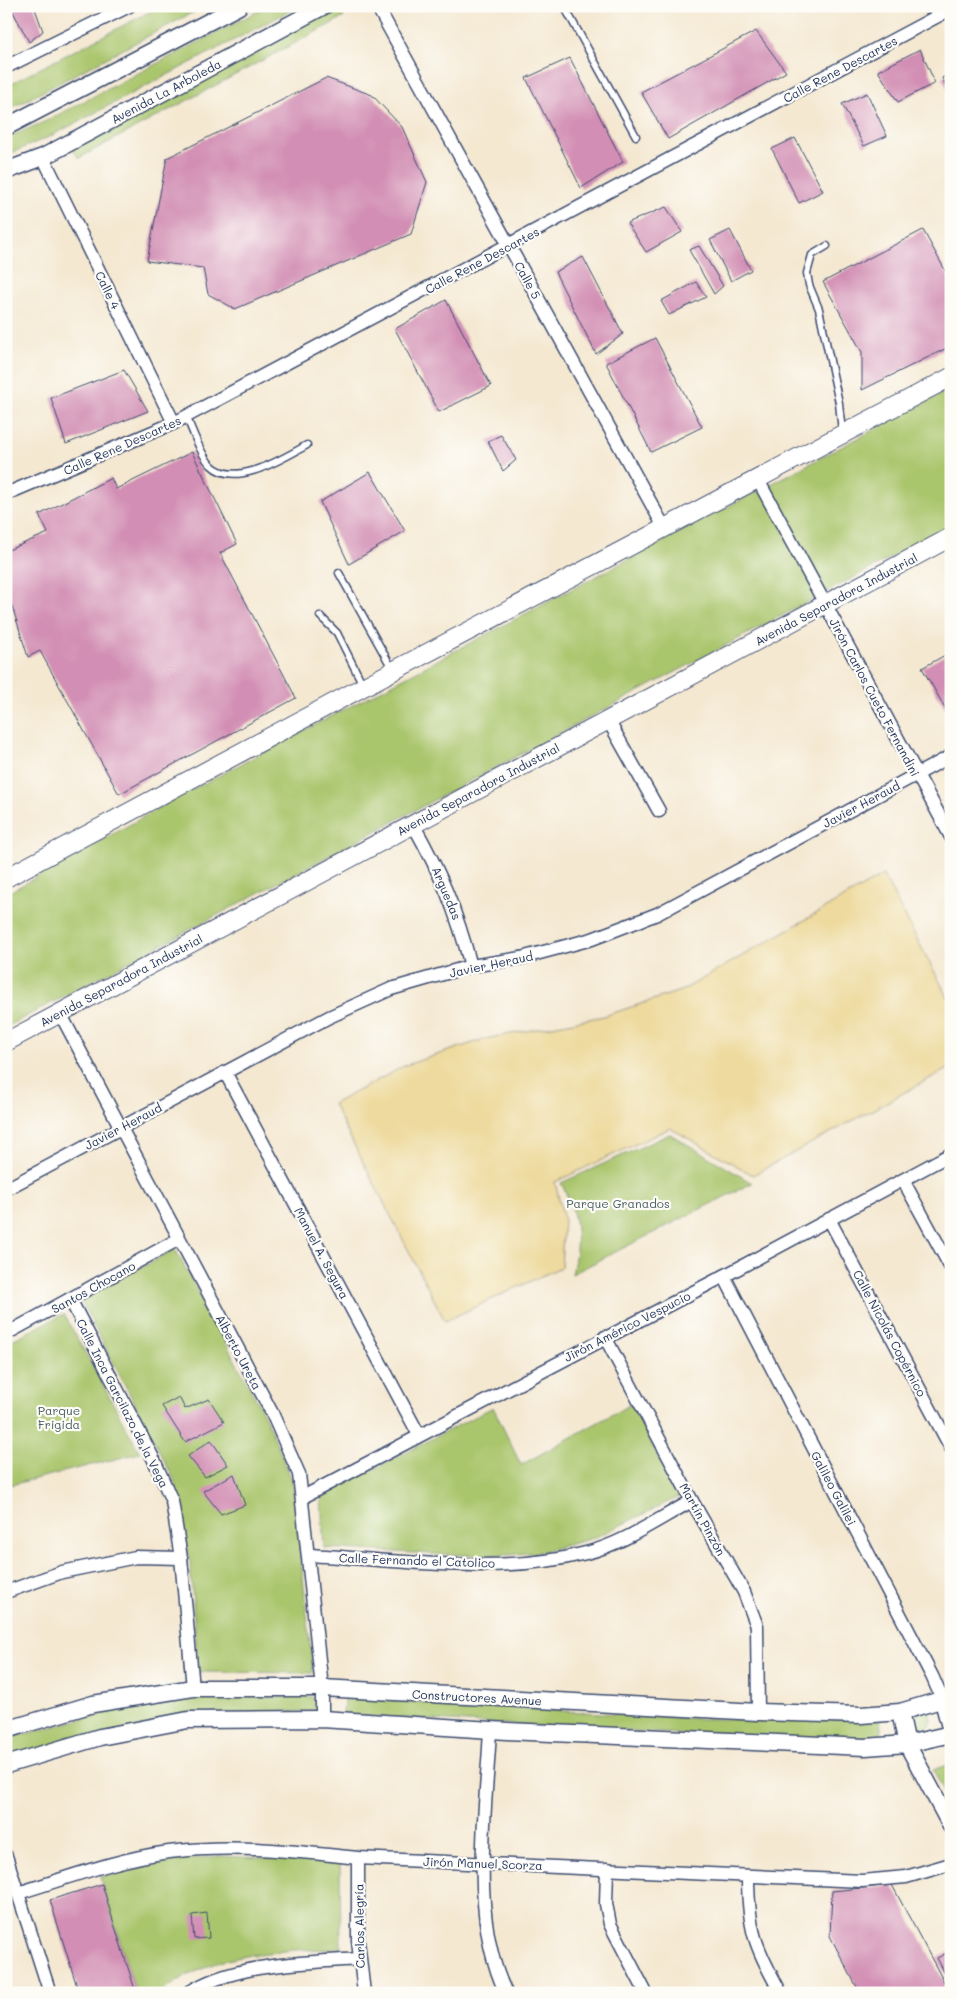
<svg xmlns="http://www.w3.org/2000/svg" width="957" height="1999" font-family="Mali,sans-serif">
	<style>
		.green { fill: #aac66d; stroke: #627a66 }
		.sand { fill: #eeda9e; stroke: #84847e }
		.building { fill: #d28eb4 }
		.lines { fill: none; stroke-linecap: round; stroke-linejoin: round }
		.service-casing { stroke: #3c4b6f; stroke-width: 9 }
		.minor-casing { stroke: #3c4b6f; stroke-width: 15 }
		.tertiary-casing { stroke: #3c4b6f; stroke-width: 19 }
		.secondary-casing { stroke: #3c4b6f; stroke-width: 20 }
		.service { stroke: #fff; stroke-width: 6 }
		.minor { stroke: #fff; stroke-width: 12 }
		.tertiary { stroke: #fff; stroke-width: 16 }
		.secondary { stroke: #fff; stroke-width: 18 }
		.labels { text-anchor: middle; dominant-baseline: central; stroke-width: 4.5; stroke-linejoin: round; paint-order: stroke }
		.street-label { font-size: 12px; fill: #1b2f5e; stroke: #fdfcf7 }
		.park-label { font-size: 12px; fill: #465c62; stroke: #fdfcf7 }
	</style>
	<rect width="100%" height="100%" fill="#fdfcf7"/>
	<filter id="ink" filterUnits="userSpaceOnUse"><feTurbulence type="fractalNoise" baseFrequency=".02" numOctaves="2"/><feDisplacementMap in="SourceGraphic" scale="10" xChannelSelector="R" yChannelSelector="G"/><feConvolveMatrix kernelMatrix="1 2 1 2 8 2 1 2 1" color-interpolation-filters="sRGB"/></filter>
	<filter id="wash" filterUnits="userSpaceOnUse"><feTurbulence type="fractalNoise" baseFrequency=".0096" numOctaves="4" result="noise"/><feDisplacementMap in="SourceGraphic" scale="20" xChannelSelector="R" yChannelSelector="G"/><feGaussianBlur stdDeviation="1.12" result="paint"/><feColorMatrix in="noise" values="0 0 0 0 0 0 0 0 0 0 0 0 0 0 0 0 0 1.4 0 .05"/><feComposite in="paint" operator="in"/></filter>
	<g filter="url(#wash)">
		<rect width="100%" height="100%" fill="#f4e8d1"/>
		<g class="green">
			<polygon points="161,6 205,6 6,111 6,86"/>
			<polygon points="268,6 299,6 49,137 6,155 6,138 44,122"/>
			<polygon points="336,8 344,17 79,158 72,149"/>
			<polygon points="951,389 951,526 6,1027 6,894 188,792"/>
			<path d="M 670,1134 L 752,1183 L 572,1274 C 580,1238 578,1215 561,1183 Z"/>
			<polygon points="175,1249 264,1414 293,1482 313,1673 198,1672 190,1562 174,1479 81,1301"/>
			<polygon points="64,1314 140,1453 6,1486 6,1343"/>
			<polygon points="631,1404 679,1497 594,1538 540,1552 509,1555 450,1555 324,1548 321,1497 493,1407 521,1465"/>
			<polygon points="195,1697 312,1697 318,1705 314,1711 200,1714 6,1757 6,1739 136,1705"/>
			<polygon points="344,1698 702,1719 880,1720 882,1739 818,1742 343,1715"/>
			<path d="M 930,1711 L 931,1723 C 926,1732 917,1733 909,1727 L 907,1715 Z"/>
			<polygon points="951,1764 951,1803 933,1770"/>
			<polygon points="220,1856 340,1862 341,1949 292,1950 250,1955 218,1962 184,1977 160,1993 136,1993 100,1877 173,1861"/>
		</g>
		<polygon class="sand" points="883,875 951,1003 951,1067 753,1175 670,1128 555,1182 564,1220 561,1267 445,1321 333,1104 406,1065 485,1039 604,1016 683,990"/>
		<g id="blocks">
			<g class="building">
				<polygon points="15,6 34,6 43,31 29,42 11,8"/>
				<polygon points="756,31 786,72 668,139 641,92"/>
				<polygon points="920,49 935,83 898,102 878,71"/>
				<polygon points="570,58 623,162 581,188 526,78"/>
				<polygon points="951,72 951,95 942,78"/>
				<polygon points="326,78 372,95 402,127 427,182 411,234 235,309 208,294 203,268 147,261 167,158"/>
				<polygon points="867,93 887,136 864,146 842,104"/>
				<polygon points="795,138 823,191 799,203 772,149"/>
				<polygon points="666,207 682,232 646,252 627,223"/>
				<polygon points="730,230 751,270 731,281 710,240"/>
				<polygon points="923,230 951,281 951,346 862,390 862,352 823,282"/>
				<polygon points="699,246 723,286 714,294 689,250"/>
				<polygon points="583,257 623,334 596,354 555,272"/>
				<polygon points="696,282 706,297 669,315 661,301"/>
				<polygon points="446,300 491,386 439,412 395,329"/>
				<polygon points="655,338 702,427 651,452 606,363"/>
				<polygon points="124,370 148,411 66,444 51,398"/>
				<polygon points="501,435 516,460 503,471 488,441"/>
				<polygon points="192,452 237,544 220,553 296,698 119,794 40,651 28,657 6,587 6,551 48,533 39,515 111,478 116,489"/>
				<polygon points="370,472 405,531 349,564 320,502"/>
				<polygon points="947,654 951,660 951,718 922,668"/>
				<polygon points="179,1397 185,1409 209,1399 224,1422 185,1442 162,1406"/>
				<polygon points="211,1440 228,1465 205,1477 188,1456"/>
				<polygon points="234,1474 245,1505 221,1514 203,1491"/>
				<polygon points="102,1884 116,1930 136,1993 79,1993 50,1900"/>
				<polygon points="892,1885 950,1993 860,1993 830,1936 832,1891"/>
				<polygon points="207,1913 209,1938 194,1939 192,1915"/>
				<polygon points="951,1951 951,1985 937,1958"/>
			</g>
		</g>
	</g>
	<g filter="url(#ink)">
		<use href="#blocks" fill-opacity="0" stroke="#3c4b6f" stroke-width="1"/>
		<g class="lines">
			<g class="service-casing">
				<g id="service">
					<polyline points="564,6 636,136"/>
					<polyline points="827,246 812,255 807,273 809,285 819,309 839,403 842,432"/>
					<path d="M 186,416 C 192,429 201,456 211,465 C 235,489 283,458 307,445"/>
					<polyline points="339,573 393,670"/>
					<polyline points="320,616 337,633 363,685"/>
				</g>
			</g>
			<g class="minor-casing">
				<g id="minor">
					<polyline points="377,6 664,527"/>
					<polyline points="6,67 129,6"/>
					<polyline points="43,157 174,423"/>
					<polyline points="757,478 951,837"/>
					<polyline points="6,494 174,423 951,9"/>
					<polyline points="608,720 659,811"/>
					<path d="M 413,824 C 441,874 456,910 471,966"/>
					<polyline points="60,1013 272,1413 299,1474 322,1688 322,1719"/>
					<polyline points="225,1072 419,1435"/>
					<polyline points="903,1180 951,1268"/>
					<polyline points="6,1189 329,1017 391,989 471,966 521,958 592,939 657,914 951,756"/>
					<polyline points="829,1219 951,1448"/>
					<polyline points="724,1276 932,1676 943,1701"/>
					<polyline points="70,1299 154,1460 172,1501 181,1558 193,1688"/>
					<polyline points="6,1334 179,1239"/>
					<polyline points="605,1337 692,1501 744,1592 757,1626 758,1712"/>
					<polyline points="303,1497 724,1276 951,1154"/>
					<path d="M 309,1555 C 398,1560 499,1576 586,1553 C 623,1544 658,1519 692,1501"/>
					<polyline points="6,1592 62,1572 136,1557 181,1558"/>
					<path d="M 490,1730 C 486,1813 469,1917 506,1993"/>
					<polyline points="6,1856 50,1993"/>
					<polyline points="358,1858 358,1941 364,1993"/>
					<polyline points="607,1869 606,1904 610,1924 646,1993"/>
					<path d="M 748,1876 C 748,1929 755,1947 781,1993"/>
					<path d="M 18,1893 C 67,1878 117,1859 169,1852 C 232,1844 295,1851 358,1858 L 862,1881 L 906,1877 L 951,1864"/>
					<path d="M 188,1993 C 234,1963 305,1963 359,1959"/>
				</g>
			</g>
			<g class="tertiary-casing">
				<g id="tertiary">
					<polyline points="6,127 239,6"/>
					<polyline points="6,171 43,157 324,6"/>
					<polyline points="943,1701 951,1731"/>
					<polyline points="900,1712 907,1744 951,1826"/>
					<polyline points="6,1730 93,1704 193,1688 322,1688 758,1712 861,1715 900,1712 951,1697"/>
					<polyline points="6,1765 100,1737 188,1720 322,1719 507,1731 865,1747 907,1744 951,1734"/>
				</g>
			</g>
			<g class="secondary-casing">
				<g id="secondary">
					<polyline points="6,878 393,671 951,377"/>
					<polyline points="6,1042 951,537"/>
				</g>
			</g>
			<use href="#service" class="service"/>
			<use href="#minor" class="minor"/>
			<use href="#tertiary" class="tertiary"/>
			<use href="#secondary" class="secondary"/>
		</g>
	</g>
	<g class="labels">
		<g class="street-label">
			<text transform="translate(840 69) rotate(-28)">Calle Rene Descartes</text>
			<text transform="translate(166 91) rotate(-28)">Avenida La Arboleda</text>
			<text transform="translate(482 260) rotate(-28)">Calle Rene Descartes</text>
			<text transform="translate(528 280) rotate(61)">Calle 5</text>
			<text transform="translate(108 290) rotate(64)">Calle 4</text>
			<text transform="translate(122 445) rotate(-24)">Calle Rene Descartes</text>
			<text transform="translate(836 599) rotate(-28)">Avenida Separadora Industrial</text>
			<text transform="translate(875 697) rotate(62)">Jirón Carlos Cueto Fernandini</text>
			<text transform="translate(478 789) rotate(-28)">Avenida Separadora Industrial</text>
			<text transform="translate(861 804) rotate(-28)">Javier Heraud</text>
			<text transform="translate(447 893) rotate(67)">Arguedas</text>
			<text transform="translate(491 964) rotate(-12)">Javier Heraud</text>
			<text transform="translate(121 980) rotate(-28)">Avenida Separadora Industrial</text>
			<text transform="translate(123 1126) rotate(-28)">Javier Heraud</text>
			<text transform="translate(322 1253) rotate(62)">Manuel A. Segura</text>
			<text transform="translate(93 1287) rotate(-29)">Santos Chocano</text>
			<text transform="translate(627 1326) rotate(-27)">Jirón Américo Vespucio</text>
			<text transform="translate(890 1333) rotate(62)">Calle Nicolás Copérnico</text>
			<text transform="translate(239 1352) rotate(62)">Alberto Ureta</text>
			<text transform="translate(123 1403) rotate(63)">Calle Inca Garcilazo de la Vega</text>
			<text transform="translate(834 1488) rotate(62)">Galileo Galilei</text>
			<text transform="translate(703 1519) rotate(61)">Martín Pinzón</text>
			<text transform="translate(417 1560) rotate(2)">Calle Fernando el Catolico</text>
			<text transform="translate(477 1697) rotate(3)">Constructores Avenue</text>
			<text transform="translate(483 1863) rotate(2)">Jirón Manuel Scorza</text>
			<text transform="translate(359 1926) rotate(-91)">Carlos Alegría</text>
		</g>
		<g class="park-label">
			<text x="618" y="1203">Parque Granados</text>
			<text x="59" y="1410">Parque<tspan x="59" dy="14">Frigida</tspan></text>
		</g>
	</g>
	<rect width="957" height="1999" fill="none" stroke="#fdfcf7" stroke-width="25"/>
</svg>
